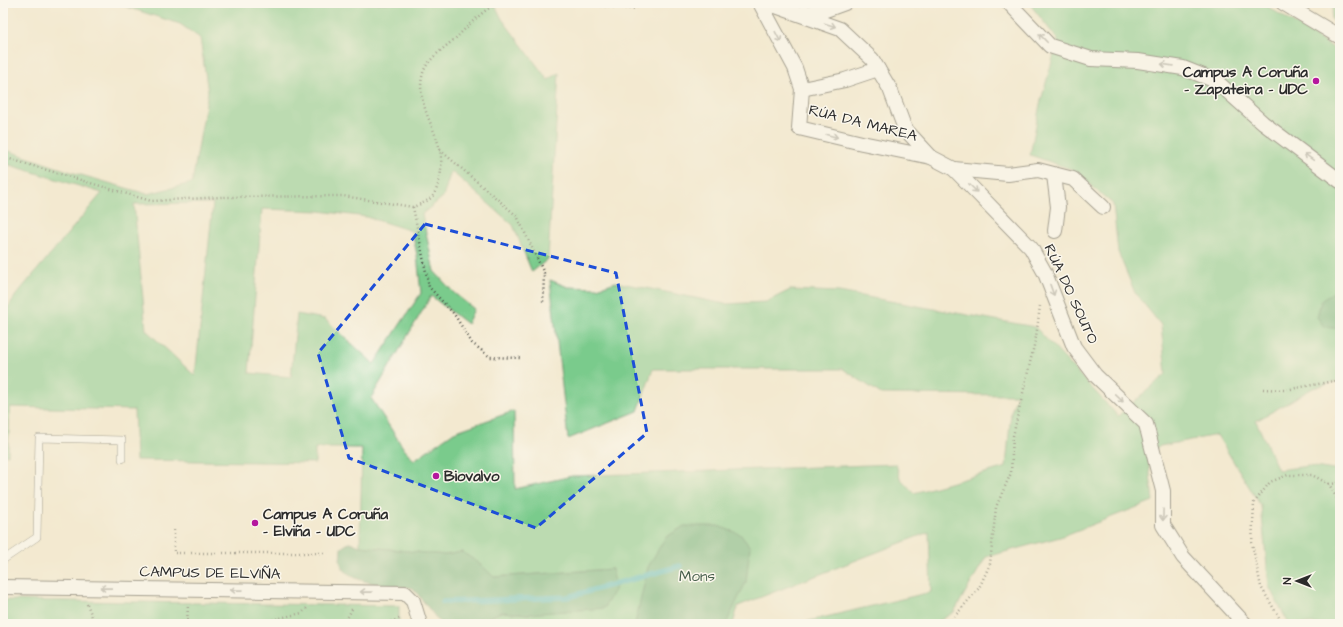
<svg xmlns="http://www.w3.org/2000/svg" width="1343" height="627" font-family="'Architects Daughter',sans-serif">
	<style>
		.green { fill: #7acb8c; stroke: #527b5c; fill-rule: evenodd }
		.forest { fill: #63af78; stroke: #476d52 }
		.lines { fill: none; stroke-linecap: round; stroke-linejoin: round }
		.stream { stroke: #4bbac0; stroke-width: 5.5 }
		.lane-casing { stroke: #494844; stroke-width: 8 }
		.street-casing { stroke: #494844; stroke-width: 16 }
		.path { stroke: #494844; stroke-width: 2.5; stroke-dasharray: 1 3; stroke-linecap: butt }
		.lane { stroke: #fff; stroke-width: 7 }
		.street { stroke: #fff; stroke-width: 14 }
		.oneway { stroke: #a0a0a0 }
		.marked { fill: none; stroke: #1d4ed8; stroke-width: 3; stroke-dasharray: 8 5; stroke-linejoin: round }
		.poi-dot { fill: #b5179e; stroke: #fbf7ec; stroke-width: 1.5 }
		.labels { text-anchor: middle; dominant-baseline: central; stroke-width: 3; stroke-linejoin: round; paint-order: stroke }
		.poi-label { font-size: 15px; font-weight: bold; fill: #2b2b2b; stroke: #fbf7ec; text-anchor: start }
		.street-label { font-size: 15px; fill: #2b2b2b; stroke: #fbf7ec }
		.park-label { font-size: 15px; fill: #435b48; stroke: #fbf7ec }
	</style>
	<rect width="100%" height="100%" fill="#fbf7ec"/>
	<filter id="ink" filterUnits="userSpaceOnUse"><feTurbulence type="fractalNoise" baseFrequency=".025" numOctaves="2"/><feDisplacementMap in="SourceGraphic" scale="8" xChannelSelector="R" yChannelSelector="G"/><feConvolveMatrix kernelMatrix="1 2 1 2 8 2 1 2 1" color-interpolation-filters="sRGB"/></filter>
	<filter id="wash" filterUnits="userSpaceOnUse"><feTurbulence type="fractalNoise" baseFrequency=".012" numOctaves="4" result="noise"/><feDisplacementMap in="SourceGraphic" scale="16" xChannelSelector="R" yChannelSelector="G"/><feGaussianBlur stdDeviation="0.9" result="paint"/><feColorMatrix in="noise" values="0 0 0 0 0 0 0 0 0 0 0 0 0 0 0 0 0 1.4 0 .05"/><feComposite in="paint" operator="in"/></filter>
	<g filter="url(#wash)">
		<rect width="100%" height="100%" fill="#f3e9d0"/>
		<g class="green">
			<path d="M 114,3 L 494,3 L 502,19 L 548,80 L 559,73 L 548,259 L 532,272 L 513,225 L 451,171 L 443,197 L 422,214 L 434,271 L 454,293 L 474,309 L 467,324 L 431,296 L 371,398 L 404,449 L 414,460 L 454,432 L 514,411 L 515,489 L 572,476 L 896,464 L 900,478 L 914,493 L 1006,467 L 1011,412 L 1017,395 L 881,394 L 843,369 L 653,369 L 638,411 L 568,439 L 550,280 L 568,287 L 597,288 L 616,282 L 725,304 L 766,302 L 790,290 L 839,292 L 1035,327 L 1118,416 L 1166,374 L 1161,325 L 1135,293 L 1118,252 L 1113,204 L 1071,169 L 1030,155 L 1040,104 L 1058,40 L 1029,3 L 1262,3 L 1340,52 L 1340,380 L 1313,388 L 1256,421 L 1278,470 L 1308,466 L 1340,471 L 1340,624 L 1289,624 L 1269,587 L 1261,506 L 1217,435 L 1160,446 L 1148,456 L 1153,501 L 1060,537 L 986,557 L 954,612 L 941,620 L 930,624 L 796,624 L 931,592 L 929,532 L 738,606 L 733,624 L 474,624 L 501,612 L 529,614 L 612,569 L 494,577 L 462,552 L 445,555 L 360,546 L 362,448 L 315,448 L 315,463 L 136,460 L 134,410 L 10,407 L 8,455 L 3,455 L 3,315 L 16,295 L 102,193 L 3,163 L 3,149 L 71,172 L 147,194 L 192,183 L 208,92 L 200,38 L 180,24 ZM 213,203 L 195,376 L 146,330 L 134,204 ZM 262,209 L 319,211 L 367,217 L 412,231 L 417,255 L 421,293 L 374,364 L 325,319 L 297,314 L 291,377 L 249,373 Z"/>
			<polygon points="1334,3 1340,3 1340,26 1331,19"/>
			<polygon points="3,600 399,606 399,624 3,624"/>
		</g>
		<g class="forest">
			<polygon points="1340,287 1340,329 1324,327 1317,317 1321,301"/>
			<polygon points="684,526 718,526 740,534 750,547 746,582 726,624 635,624 648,567 665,538"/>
			<path d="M 350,542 L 360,546 L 445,555 L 462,552 L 479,563 L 494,577 L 612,569 L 616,587 L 604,608 L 529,614 L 501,612 L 474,624 L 440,623 L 413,588 C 394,585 345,586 340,561 C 340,557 341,552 341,548 Z"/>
		</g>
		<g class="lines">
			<polyline class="stream" points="443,602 568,597 680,566"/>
		</g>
	</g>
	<g filter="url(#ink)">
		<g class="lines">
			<g class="lane-casing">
				<polyline id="lane" points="3,560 37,537 39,438 122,440 122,459"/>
			</g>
			<g class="street-casing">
				<g id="street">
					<polyline points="760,3 795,68 802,89 799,128 862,143 931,157 954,169 1031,248 1045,273 1074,347 1095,375 1146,424 1163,491 1163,525 1183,557 1245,624"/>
					<polyline points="767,3 840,29 872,59 890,89 905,129 931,157"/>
					<polyline points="1009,3 1050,46 1091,59 1138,61 1183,68 1216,81 1263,123 1340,181"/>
					<polyline points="1283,3 1340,37"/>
					<polyline points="801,13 823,11 845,3"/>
					<polyline points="802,89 845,80 878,69"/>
					<polyline points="954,169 1008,174 1038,170 1073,179 1103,207"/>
					<polyline points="1054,175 1058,207 1055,231"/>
					<polyline points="3,587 405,593 413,601 420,624"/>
				</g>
			</g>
			<g class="path">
				<polyline points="573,3 632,9 647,3"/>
				<polyline points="440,150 517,216 544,273 543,303"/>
				<path d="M 3,157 L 151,201 L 222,197 L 343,196 L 413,207 C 420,204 427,202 432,197 C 441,185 443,163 440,150 C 434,125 415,100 423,73 C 427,59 447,46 458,36 C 470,24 483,10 498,3"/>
				<polyline points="413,207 429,287 454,314 472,343 490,357 520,358"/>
				<polyline points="1263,389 1285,390 1340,380"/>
				<polyline points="1329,484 1340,483"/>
				<polyline points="174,530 174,553 327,553"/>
				<polyline points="87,604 95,624"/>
				<polyline points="949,623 979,588 990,564 996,507 1011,473 1013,436 1036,337 1040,306"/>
				<polyline points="187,624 188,605"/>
				<polyline points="253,624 302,613 307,608"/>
				<polyline points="344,624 352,609"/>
				<polyline points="383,624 402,618"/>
				<polyline points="1283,624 1261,587 1252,543 1254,503 1270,482 1288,475 1312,475 1329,484 1340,504"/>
			</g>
			<use href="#lane" class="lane"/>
			<use href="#street" class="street"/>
		</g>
		<defs><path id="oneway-shaft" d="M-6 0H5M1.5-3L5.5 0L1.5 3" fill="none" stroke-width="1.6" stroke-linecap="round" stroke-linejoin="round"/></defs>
		<g class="oneway">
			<use href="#oneway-shaft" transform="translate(830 25) rotate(18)"/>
			<use href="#oneway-shaft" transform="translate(778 37) rotate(62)"/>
			<use href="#oneway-shaft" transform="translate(1043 38) rotate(-134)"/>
			<use href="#oneway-shaft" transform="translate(1167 65) rotate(-172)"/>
			<use href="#oneway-shaft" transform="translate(832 136) rotate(14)"/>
			<use href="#oneway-shaft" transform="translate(1309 157) rotate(-144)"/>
			<use href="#oneway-shaft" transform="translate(973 188) rotate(45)"/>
			<use href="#oneway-shaft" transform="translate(1052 290) rotate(70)"/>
			<use href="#oneway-shaft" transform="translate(1119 398) rotate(44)"/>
			<use href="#oneway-shaft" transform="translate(1163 515) rotate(91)"/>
			<use href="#oneway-shaft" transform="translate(106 588) rotate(-179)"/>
			<use href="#oneway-shaft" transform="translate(236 590) rotate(-179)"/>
			<use href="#oneway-shaft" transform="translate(366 592) rotate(-179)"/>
		</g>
	</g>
	<path d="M0 0H1343V627H0ZM 425,224 L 616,273 L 647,433 L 536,528 L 349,458 L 318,353 Z" fill="#f3e9d0" fill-opacity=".55" fill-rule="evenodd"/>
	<path class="marked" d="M 425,224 L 616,273 L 647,433 L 536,528 L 349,458 L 318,353 Z"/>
	<g class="poi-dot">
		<circle cx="1316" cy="81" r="4"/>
		<circle cx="436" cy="476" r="4"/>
		<circle cx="255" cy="523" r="4"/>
	</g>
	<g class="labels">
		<g class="poi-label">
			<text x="1308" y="72" text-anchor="end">Campus A Coruña<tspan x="1308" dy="17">- Zapateira - UDC</tspan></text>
			<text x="444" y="476">Biovalvo</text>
			<text x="263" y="514">Campus A Coruña<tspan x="263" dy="17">- Elviña - UDC</tspan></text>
		</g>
		<g class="street-label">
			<text transform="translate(863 123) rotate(14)">RÚA DA MAREA</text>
			<text transform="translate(1071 294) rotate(65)">RÚA DO SOUTO</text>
			<text transform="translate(210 573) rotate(1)">CAMPUS DE ELVIÑA</text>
		</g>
		<g class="park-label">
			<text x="697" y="576">Mons</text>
		</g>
	</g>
	<rect width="1343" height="627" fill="none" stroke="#fbf7ec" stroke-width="16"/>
	<g transform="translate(1297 581) rotate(270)" stroke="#fbf7ec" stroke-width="3" paint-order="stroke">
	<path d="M0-3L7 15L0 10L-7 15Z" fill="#2b2b2b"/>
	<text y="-6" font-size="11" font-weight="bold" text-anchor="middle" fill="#2b2b2b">N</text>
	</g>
</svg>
